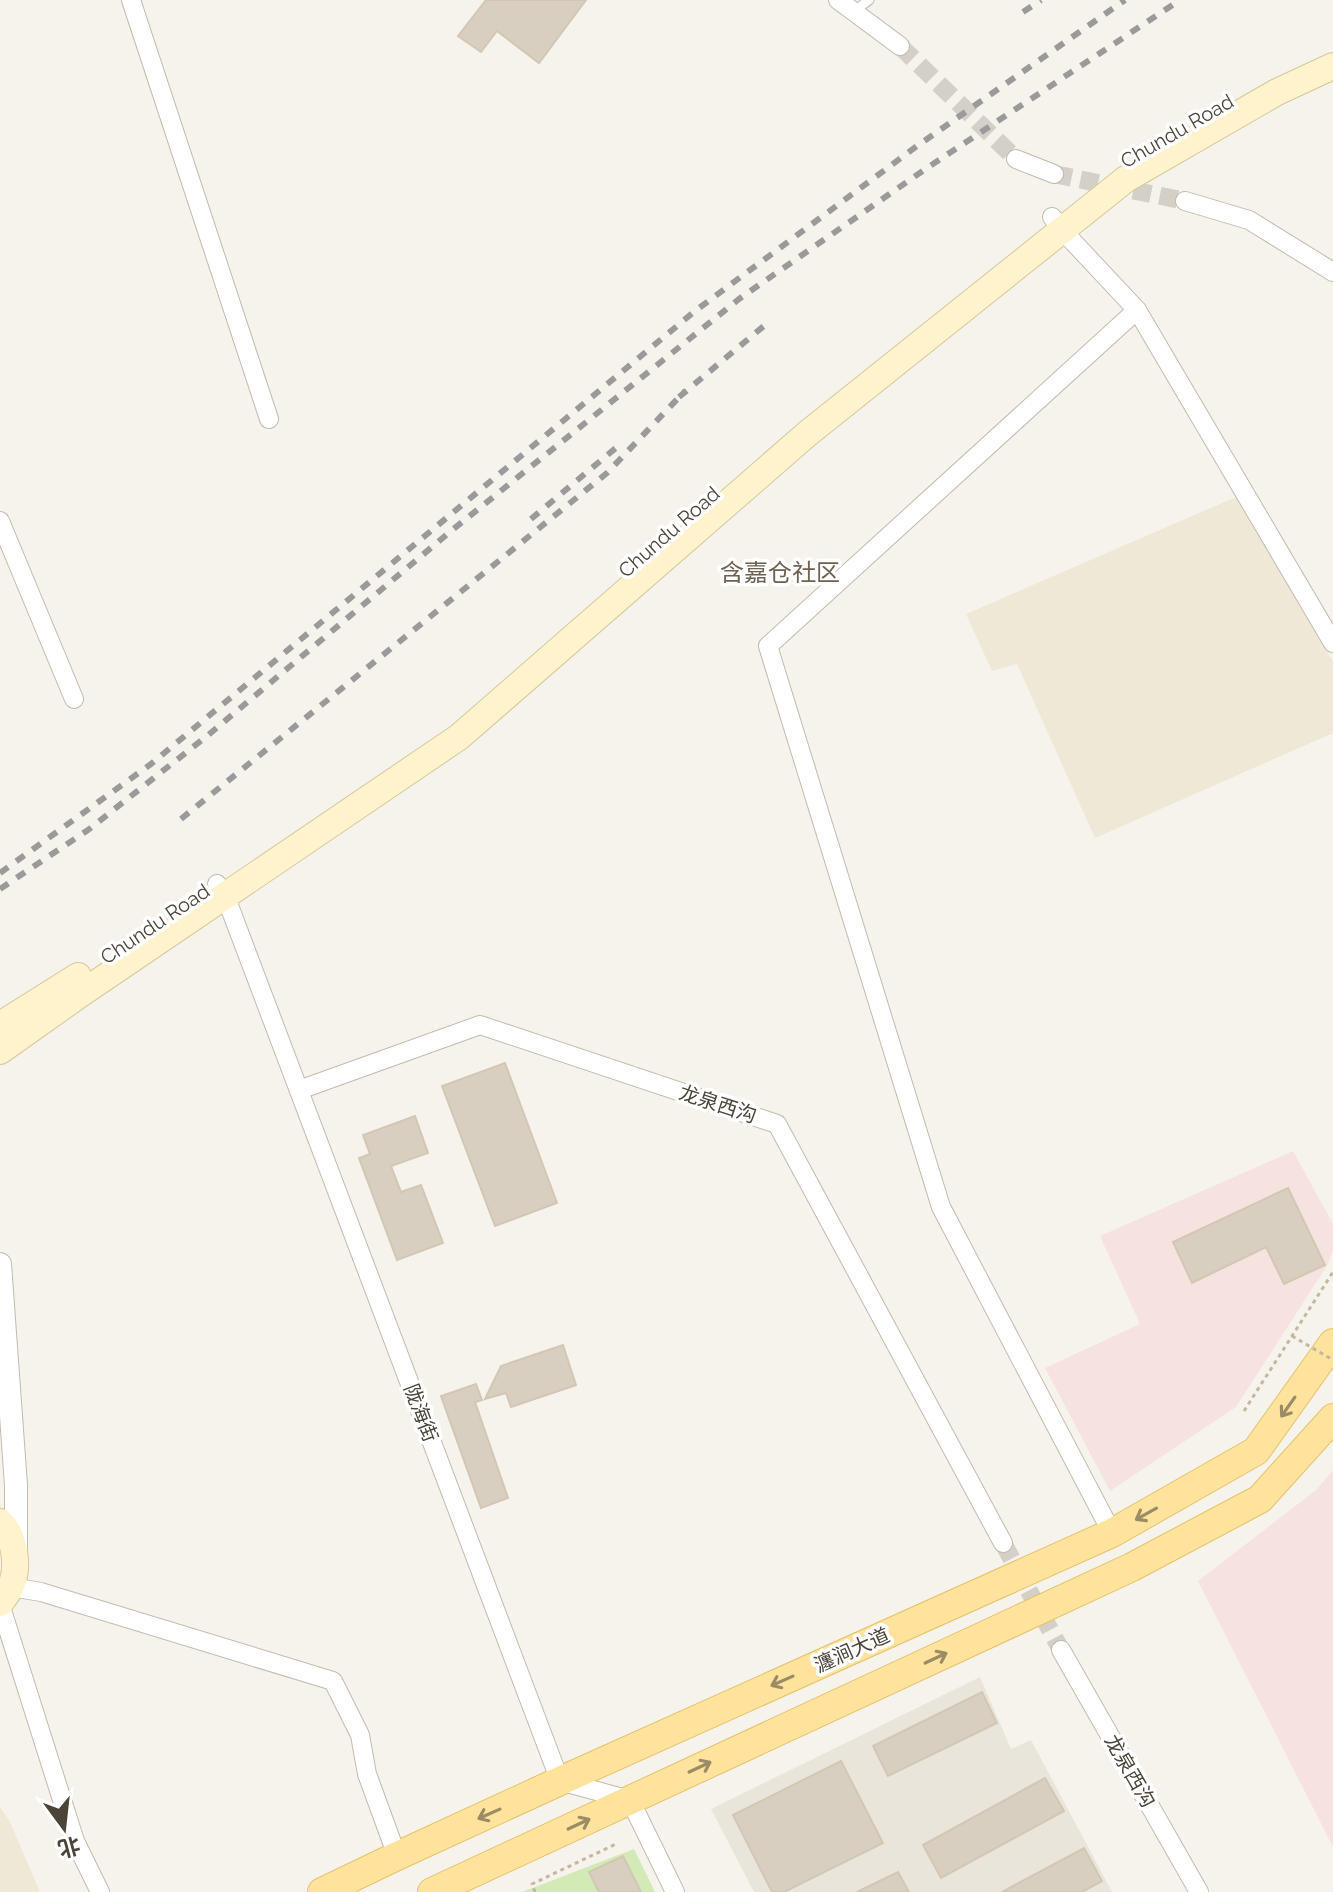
<svg xmlns="http://www.w3.org/2000/svg" width="1333" height="1892" font-family="Raleway,'Noto Sans SC',sans-serif">
	<style>
		.residential { fill: #eae5da }
		.education { fill: #efe8d6 }
		.medical { fill: #f6e3e0 }
		.green { fill: #d2eab5 }
		.building { fill: #d8cfc1; stroke: #d3c7b4; stroke-width: 2 }
		.lines { fill: none; stroke-linecap: round; stroke-linejoin: round }
		.minor-tunnel { stroke: #d4d0c8; stroke-width: 18; stroke-dasharray: 18 9; stroke-linecap: butt }
		.service-casing { stroke: #c2bbae; stroke-width: 11 }
		.minor-casing { stroke: #c2bbae; stroke-width: 20 }
		.tertiary-casing { stroke: #c2bbae; stroke-width: 24 }
		.secondary-casing { stroke: #d6c79b; stroke-width: 28 }
		.primary-casing { stroke: #e6c16a; stroke-width: 30 }
		.path { stroke: #c4b79f; stroke-width: 3; stroke-dasharray: 4 4; stroke-linecap: butt }
		.service { stroke: #fff; stroke-width: 9 }
		.minor { stroke: #fff; stroke-width: 18 }
		.tertiary { stroke: #fff; stroke-width: 22 }
		.secondary { stroke: #fff3cd; stroke-width: 26 }
		.primary { stroke: #ffe39c; stroke-width: 28 }
		.rail { stroke: #9a9a9a; stroke-width: 6; stroke-dasharray: 10 10; stroke-linecap: butt }
		.path-bridge { stroke: #c4b79f; stroke-width: 3; stroke-dasharray: 4 4; stroke-linecap: butt }
		.oneway { stroke: #9c8c66 }
		.labels { text-anchor: middle; dominant-baseline: central; stroke-width: 7; stroke-linejoin: round; paint-order: stroke }
		.street-label { font-size: 20px; fill: #4b4439; stroke: #fff }
		.quarter-label { font-size: 24px; fill: #6e6250; stroke: #fff }
	</style>
	<rect width="100%" height="100%" fill="#f6f3ec"/>
	<polygon class="residential" points="980,1677 1011,1749 1031,1740 1112,1892 754,1892 711,1809"/>
	<g class="education">
		<polygon points="1236,497 1333,662 1333,733 1095,838 1017,664 992,671 966,614"/>
		<polygon points="0,1807 10,1822 40,1892 0,1892"/>
	</g>
	<g class="medical">
		<polygon points="1293,1151 1333,1224 1333,1250 1328,1264 1236,1407 1110,1491 1045,1368 1140,1324 1100,1236"/>
		<polygon points="1333,1470 1333,1847 1198,1581 1316,1490"/>
	</g>
	<polygon class="green" points="634,1849 655,1892 522,1892"/>
	<g class="building">
		<polygon points="486,0 586,0 539,63 497,31 481,52 458,36"/>
		<polygon points="505,1063 557,1203 495,1226 442,1086"/>
		<polygon points="415,1116 428,1153 391,1166 401,1192 421,1185 443,1243 397,1260 359,1158 370,1154 363,1135"/>
		<polygon points="1288,1188 1325,1265 1284,1284 1266,1247 1192,1283 1173,1242"/>
		<polygon points="563,1345 576,1385 511,1407 506,1393 485,1399 501,1366"/>
		<polygon points="476,1384 482,1400 475,1402 508,1498 481,1508 441,1396"/>
		<polygon points="982,1692 997,1723 888,1776 873,1746"/>
		<polygon points="841,1761 883,1843 784,1892 772,1892 733,1815"/>
		<polygon points="1045,1778 1064,1811 941,1878 923,1845"/>
		<polygon points="1084,1848 1102,1881 1082,1892 1002,1892"/>
		<polygon points="623,1856 641,1892 599,1892 589,1872"/>
		<polygon points="898,1872 909,1892 857,1892"/>
	</g>
	<g class="lines">
		<g class="minor-tunnel">
			<polyline points="900,46 1016,159"/>
			<polyline points="1054,174 1185,201"/>
			<polyline points="1003,1543 1061,1650"/>
		</g>
		<g class="service-casing">
			<polyline id="service" points="853,12 869,0"/>
		</g>
		<g class="minor-casing">
			<g id="minor">
				<polyline points="131,0 269,419"/>
				<polyline points="838,0 900,46"/>
				<polyline points="1016,159 1054,174"/>
				<polyline points="1185,201 1249,220 1333,272"/>
				<polyline points="1052,217 1062,230 1137,310 1333,643"/>
				<polyline points="0,521 74,699"/>
				<polyline points="217,884 225,895 560,1781 630,1800 675,1892"/>
				<polyline points="299,1090 480,1025 777,1124 1003,1543"/>
				<polyline points="1112,1533 941,1207 768,646 1137,310"/>
				<polyline points="11,1587 41,1592 333,1681 360,1735 367,1774 397,1856"/>
				<polyline points="0,1604 75,1841 100,1892"/>
				<polyline points="1061,1650 1199,1892"/>
			</g>
		</g>
		<g class="tertiary-casing">
			<polyline id="tertiary" points="0,1264 16,1485 16,1551"/>
		</g>
		<g class="secondary-casing">
			<g id="secondary">
				<polyline points="0,1025 78,976"/>
				<polyline points="0,1051 79,995 459,737 807,434 1126,179 1277,92 1333,66"/>
				<path d="M 0,1522 C 15,1536 19,1567 11,1586 C 9,1592 4,1598 0,1603"/>
			</g>
		</g>
		<g class="primary-casing">
			<g id="primary">
				<polyline points="322,1892 397,1856 560,1781 1112,1533 1256,1451 1333,1343"/>
				<polyline points="432,1892 1132,1567 1260,1499 1333,1418"/>
			</g>
		</g>
		<g class="path">
			<polyline points="1244,1411 1333,1272"/>
			<polyline points="535,1892 532,1884 616,1844"/>
		</g>
		<use href="#service" class="service"/>
		<use href="#minor" class="minor"/>
		<use href="#tertiary" class="tertiary"/>
		<use href="#secondary" class="secondary"/>
		<use href="#primary" class="primary"/>
		<g class="rail">
			<polyline points="1023,12 1041,0"/>
			<polyline points="679,397 771,320"/>
			<polyline points="531,519 617,447"/>
			<polyline points="181,819 607,473 685,391"/>
			<polyline points="0,873 151,764 695,311 917,146 1125,0"/>
			<polyline points="0,889 88,830 207,736 451,531 739,299 924,170 1180,0"/>
		</g>
		<polyline class="path-bridge" points="1292,1336 1333,1360"/>
	</g>
	<defs><path id="oneway-shaft" d="M-6 0H5M1.5-3L5.5 0L1.5 3" fill="none" stroke-width="1.6" stroke-linecap="round" stroke-linejoin="round" transform="scale(2)"/></defs>
	<g class="oneway">
		<use href="#oneway-shaft" transform="translate(1288 1407) rotate(125)"/>
		<use href="#oneway-shaft" transform="translate(1146 1514) rotate(151)"/>
		<use href="#oneway-shaft" transform="translate(936 1658) rotate(-25)"/>
		<use href="#oneway-shaft" transform="translate(782 1681) rotate(156)"/>
		<use href="#oneway-shaft" transform="translate(700 1767) rotate(-25)"/>
		<use href="#oneway-shaft" transform="translate(489 1814) rotate(156)"/>
		<use href="#oneway-shaft" transform="translate(579 1824) rotate(-25)"/>
	</g>
	<g class="labels">
		<g class="street-label">
			<text transform="translate(1177 131) rotate(-30)">Chundu Road</text>
			<text transform="translate(669 532) rotate(-41)">Chundu Road</text>
			<text transform="translate(155 924) rotate(-34)">Chundu Road</text>
			<text transform="translate(718 1104) rotate(18)">龙泉西沟</text>
			<text transform="translate(421 1413) rotate(69)">陇海街</text>
			<text transform="translate(852 1650) rotate(-24)">瀍涧大道</text>
			<text transform="translate(1130 1771) rotate(60)">龙泉西沟</text>
		</g>
		<g class="quarter-label">
			<text x="780" y="572">含嘉仓社区</text>
		</g>
	</g>
	<g transform="translate(64 1828) rotate(165)" stroke="#ffffff" stroke-width="6" paint-order="stroke">
	<path d="M0-6L14 30L0 20L-14 30Z" fill="#4b4439"/>
	<text y="-12" font-size="22" font-weight="bold" text-anchor="middle" fill="#4b4439">北</text>
	</g>
</svg>
